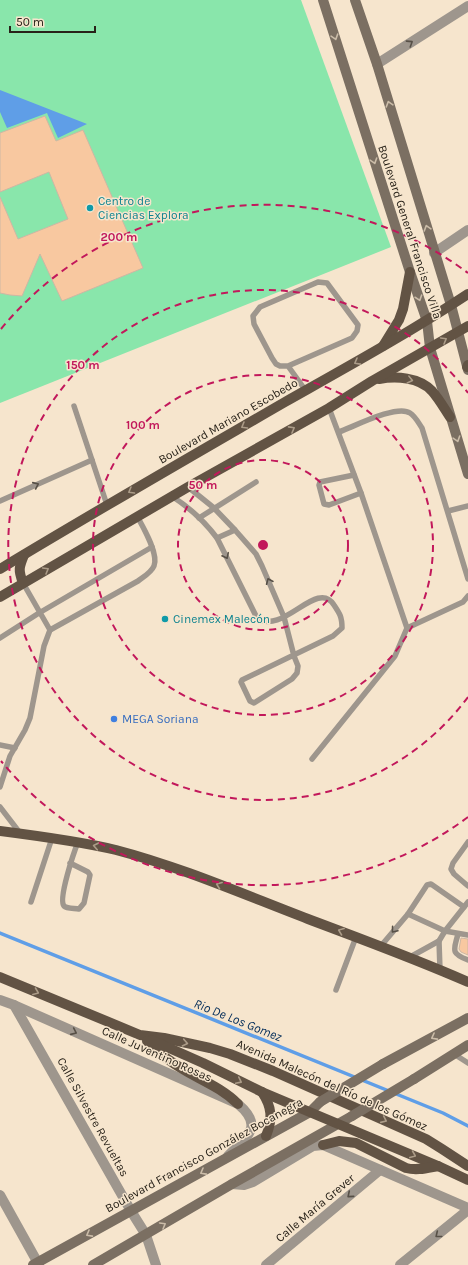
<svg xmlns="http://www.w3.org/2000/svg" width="468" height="1265" font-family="Karla,sans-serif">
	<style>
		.green { fill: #89e6ab }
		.water { fill: #5f9ee7 }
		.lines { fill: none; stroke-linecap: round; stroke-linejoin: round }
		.stream { stroke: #5f9ee7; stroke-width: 3.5 }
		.building { fill: #f8c8a0; stroke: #cdb7a4 }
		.service { stroke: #9e968d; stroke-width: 5.5 }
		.minor { stroke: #9e968d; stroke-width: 10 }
		.tertiary { stroke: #9e968d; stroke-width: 10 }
		.secondary { stroke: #7b6f62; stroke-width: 10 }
		.primary { stroke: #625344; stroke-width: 10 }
		.secondary-bridge { stroke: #7b6f62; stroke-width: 10 }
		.oneway { stroke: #cbbca8 }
		.oneway2 { stroke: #575047 }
		.oneway3 { stroke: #ac9c88 }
		.ring { fill: none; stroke: #c2185b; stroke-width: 2; stroke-dasharray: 7 5 }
		.culture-dot { fill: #0f9aa8; stroke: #f6e5cd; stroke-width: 1.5 }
		.shop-dot { fill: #3f7fe0; stroke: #f6e5cd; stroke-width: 1.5 }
		.labels { text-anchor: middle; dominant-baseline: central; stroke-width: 3; stroke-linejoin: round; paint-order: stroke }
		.culture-label { font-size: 12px; fill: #0d838f; stroke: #f6e5cd; text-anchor: start }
		.street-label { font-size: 12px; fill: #282219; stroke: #f6e5cd }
		.shop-label { font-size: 12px; fill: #366cbe; stroke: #f6e5cd; text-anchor: start }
		.water-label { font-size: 13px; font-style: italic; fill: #002b58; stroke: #f6e5cd }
		.centre { fill: #c2185b; stroke: #f6e5cd; stroke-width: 2 }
		.ring-label { font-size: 12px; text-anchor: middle; font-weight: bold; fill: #c2185b; stroke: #f6e5cd; stroke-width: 3; stroke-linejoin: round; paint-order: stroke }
	</style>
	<rect width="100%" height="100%" fill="#f6e5cd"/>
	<polygon class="green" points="0,0 301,0 391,247 0,403"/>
	<polygon class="water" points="0,90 87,124 58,138 47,113 7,128 0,112"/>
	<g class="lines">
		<polyline class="stream" points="0,933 443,1113 468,1126"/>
	</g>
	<g class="building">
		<polygon points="45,116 56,141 83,130 143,268 62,301 40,254 22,296 10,295 0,293 0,197 18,239 68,219 49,172 0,192 0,133"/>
		<polygon points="461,938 468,939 468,955 461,952 459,949"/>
	</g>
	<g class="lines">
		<g class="service">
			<polyline points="288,366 352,338 357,331 358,325 327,283 318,282 260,307 253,316 254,324 272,358 276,364 280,366 288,366 306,391"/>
			<polyline points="74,406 107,505"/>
			<path d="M 339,432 C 353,427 397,404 410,413 C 415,416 418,422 422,428 L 468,579"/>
			<polyline points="354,475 320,482 319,485 324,504 329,505 361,493"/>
			<path d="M 173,497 C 190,508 205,522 217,538 L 257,618 C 283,636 317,578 334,605 C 340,614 342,617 342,628 L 333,636 L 242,680 L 241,682 L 250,701 L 254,703 L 292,679 L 297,673 L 298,666 L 294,656 L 284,617 L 262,566 L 256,554 L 235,530 L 214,508 L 188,487"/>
			<polyline points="0,501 92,460"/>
			<polyline points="448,511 468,506"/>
			<polyline points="199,518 256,482"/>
			<polyline points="217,538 235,530"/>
			<polyline points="407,628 463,602 468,596"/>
			<path d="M 50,630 L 138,581 C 143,577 151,573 154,566 C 159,554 143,527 137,516"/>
			<polyline points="0,638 39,613 152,547"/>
			<polyline points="0,745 15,748"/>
			<polyline points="312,759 395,656 407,628 361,493 329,408"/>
			<polyline points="0,787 10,756 25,730 30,718 44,646 50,630 23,583"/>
			<polyline points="0,807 20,833"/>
			<polyline points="468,842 453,863 451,869 454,874 468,886"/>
			<path d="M 70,863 L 88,872 L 90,875 L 84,903 L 79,909 C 75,908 67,909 64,906 C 58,899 74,852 78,842"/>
			<polyline points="31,902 52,838"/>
			<polyline points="408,914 445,931 468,902"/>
			<path d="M 458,934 C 454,950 450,953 468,960"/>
			<polyline points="439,941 440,970"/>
			<polyline points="380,947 408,914 427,885 431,884 464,907"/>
			<polyline points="410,957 439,941 445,931 468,935"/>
			<polyline points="336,990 356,937"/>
			<polyline points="454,1054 468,1063"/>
		</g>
		<g class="minor">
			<polyline points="377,64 468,6"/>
			<polyline points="434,253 468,230"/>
			<polyline points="14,1005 131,1211 146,1235 156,1265"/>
			<polyline points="232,1184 244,1185 253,1182 313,1146 323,1145 468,1208"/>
			<polyline points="0,1195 39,1265"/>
			<polyline points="266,1265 380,1170"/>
			<polyline points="400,1265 468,1210"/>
		</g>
		<path class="tertiary" d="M 0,1000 L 14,1005 L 238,1104 C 265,1127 246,1137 228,1156"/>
		<g class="secondary">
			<polyline points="323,0 410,272 427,321 430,348 468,474"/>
			<polyline points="355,0 377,64 451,305 468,370"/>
			<polyline points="383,1064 468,1018"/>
			<polyline points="414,1079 468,1045"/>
			<polyline points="33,1265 310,1112 320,1102"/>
			<polyline points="93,1265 232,1184 352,1116"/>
		</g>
		<g class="primary">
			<polyline points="383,346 399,320 403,309 410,272"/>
			<polyline points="467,367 468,365"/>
			<path d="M 379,379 C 396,376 419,377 432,391 C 439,399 444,408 450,417"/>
			<path d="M 0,569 C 94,512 190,457 285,402 C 347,367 409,333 468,294"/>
			<path d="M 23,583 C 18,570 19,567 24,555"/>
			<polyline points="0,597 188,487 329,408 372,381 468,326"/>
			<path d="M 0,831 C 39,836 78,841 116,850 C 181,867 245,895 308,919 C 361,939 416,959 468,982"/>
			<polyline points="0,977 140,1035 164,1038 210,1048 230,1054 273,1071 426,1139 442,1149 468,1166"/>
			<polyline points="151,1040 203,1063 262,1092 438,1166 468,1180"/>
			<path d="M 147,1041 C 154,1048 161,1055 169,1060 C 191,1077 218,1084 238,1104"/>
			<path d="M 262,1092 C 272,1107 273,1119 266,1136"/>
			<path d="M 323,1145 L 339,1141 L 356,1143 L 406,1168 C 417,1171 427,1168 438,1166"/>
		</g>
		<g class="secondary-bridge">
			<polyline points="320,1102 383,1064"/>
			<polyline points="352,1116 414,1079"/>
		</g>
	</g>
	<defs><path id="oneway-chevron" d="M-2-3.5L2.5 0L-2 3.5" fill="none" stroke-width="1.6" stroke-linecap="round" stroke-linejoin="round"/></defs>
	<g class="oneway">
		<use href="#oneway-chevron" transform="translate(335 37) rotate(72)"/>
		<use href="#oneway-chevron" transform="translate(389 104) rotate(-107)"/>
		<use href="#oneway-chevron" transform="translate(374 161) rotate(72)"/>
		<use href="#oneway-chevron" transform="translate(427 228) rotate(-107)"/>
		<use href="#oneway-chevron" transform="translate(419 298) rotate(71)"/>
		<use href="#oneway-chevron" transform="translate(457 439) rotate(72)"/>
		<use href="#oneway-chevron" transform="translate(434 1037) rotate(152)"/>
		<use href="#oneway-chevron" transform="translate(203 1172) rotate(151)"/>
		<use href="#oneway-chevron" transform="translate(163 1225) rotate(-30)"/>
		<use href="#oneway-chevron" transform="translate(89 1234) rotate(151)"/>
	</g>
	<g class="oneway2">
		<use href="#oneway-chevron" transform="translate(410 43) rotate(-33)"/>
		<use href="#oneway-chevron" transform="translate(36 485) rotate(-24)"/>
		<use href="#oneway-chevron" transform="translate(226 556) rotate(64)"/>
		<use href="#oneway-chevron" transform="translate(269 581) rotate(-113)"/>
		<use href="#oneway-chevron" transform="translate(394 930) rotate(130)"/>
		<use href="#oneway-chevron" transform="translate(74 1032) rotate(24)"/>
		<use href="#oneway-chevron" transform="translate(350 1195) rotate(140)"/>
		<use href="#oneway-chevron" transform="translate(438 1235) rotate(141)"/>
	</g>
	<g class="oneway3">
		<use href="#oneway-chevron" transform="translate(444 340) rotate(-30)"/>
		<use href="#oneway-chevron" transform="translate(357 362) rotate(151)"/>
		<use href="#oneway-chevron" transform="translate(410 380) rotate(14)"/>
		<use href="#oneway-chevron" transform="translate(244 426) rotate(150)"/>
		<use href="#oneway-chevron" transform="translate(292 429) rotate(-29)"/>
		<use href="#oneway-chevron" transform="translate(131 491) rotate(150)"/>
		<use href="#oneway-chevron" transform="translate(46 570) rotate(-30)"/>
		<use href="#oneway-chevron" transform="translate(96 846) rotate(-168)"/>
		<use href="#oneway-chevron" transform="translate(219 885) rotate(-159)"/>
		<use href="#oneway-chevron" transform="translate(341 931) rotate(-159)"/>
		<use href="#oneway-chevron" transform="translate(36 992) rotate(22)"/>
		<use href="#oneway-chevron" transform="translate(185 1043) rotate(12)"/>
		<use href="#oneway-chevron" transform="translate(239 1081) rotate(26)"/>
		<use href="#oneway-chevron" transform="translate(384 1120) rotate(24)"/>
		<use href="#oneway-chevron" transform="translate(413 1155) rotate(23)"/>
	</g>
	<g class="ring">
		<circle cx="263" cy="545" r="85"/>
		<circle cx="263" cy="545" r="170"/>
		<path d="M468 697A255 255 0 1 1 468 393"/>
		<path d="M468 817A340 340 0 0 1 1 761M1 329A340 340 0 0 1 468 273"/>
	</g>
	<g class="culture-dot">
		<circle cx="90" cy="208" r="4"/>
		<circle cx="165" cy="619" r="4"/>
	</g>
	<circle class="shop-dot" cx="114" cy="719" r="4"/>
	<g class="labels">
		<g class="culture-label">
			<text x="98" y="201">Centro de<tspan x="98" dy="14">Ciencias Explora</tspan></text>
			<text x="173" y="619">Cinemex Malecón</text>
		</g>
		<g class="street-label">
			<text transform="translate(410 232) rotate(72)">Boulevard General Francisco Villa</text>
			<text transform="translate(228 421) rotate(-30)">Boulevard Mariano Escobedo</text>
			<text transform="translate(157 1054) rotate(24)">Calle Juventino Rosas</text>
			<text transform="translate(332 1085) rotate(24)">Avenida Malecón del Río de los Gómez</text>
			<text transform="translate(93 1117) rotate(61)">Calle Silvestre Revueltas</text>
			<text transform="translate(204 1155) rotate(-29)">Boulevard Francisco González Bocanegra</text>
			<text transform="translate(315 1208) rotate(-40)">Calle María Grever</text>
		</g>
		<g class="shop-label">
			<text x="122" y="719">MEGA Soriana</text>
		</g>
		<g class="water-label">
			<text transform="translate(238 1020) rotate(22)">Rio De Los Gomez</text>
		</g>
	</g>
	<circle cx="263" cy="545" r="6" class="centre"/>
	<g class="ring-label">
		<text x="119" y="241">200 m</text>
		<text x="83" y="369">150 m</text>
		<text x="143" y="429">100 m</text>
		<text x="203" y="489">50 m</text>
	</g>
	<path d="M10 26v6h85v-6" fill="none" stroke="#282219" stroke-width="2"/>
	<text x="16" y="26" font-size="12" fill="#282219" stroke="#f6e5cd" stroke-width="3" paint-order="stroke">50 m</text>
</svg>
